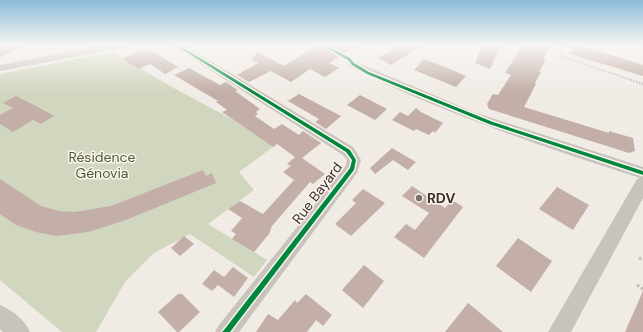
<svg xmlns="http://www.w3.org/2000/svg" width="643" height="332" font-family="'DM Sans',sans-serif">
	<style>
		.green { fill: #d1d6bf }
		.building { fill: #c3afa7 }
		.lines { fill: none; stroke-linecap: round; stroke-linejoin: round }
		.path-far1 { stroke: #c2bbb6; stroke-width: 2; stroke-dasharray: 1.5 1.5; stroke-linecap: butt }
		.path { stroke: #c2bbb6; stroke-width: 3; stroke-dasharray: 2.5 2.5; stroke-linecap: butt }
		.minor { fill: #c9c3be; fill-rule: evenodd }
		.cycleway-casing { stroke: #fbf5ee; stroke-width: 3 }
		.cycleway { fill: #00873e; fill-rule: evenodd }
		.poi-dot { fill: #7a716c; stroke: #fbf5ee; stroke-width: 1.5 }
		.labels { text-anchor: middle; dominant-baseline: central; stroke-width: 3; stroke-linejoin: round; paint-order: stroke }
		.park-label { font-size: 14px; fill: #4a5a2e; stroke: #fbf5ee }
		.street-label { font-size: 14px; fill: #3b302b; stroke: #fbf5ee }
		.poi-label { font-size: 14px; font-weight: bold; fill: #3b302b; stroke: #fbf5ee; text-anchor: start }
	</style>
	<rect width="100%" height="100%" fill="#f0ebe5"/>
	<polygon class="green" points="112,52 179,91 232,119 273,147 239,172 254,190 208,224 267,260 254,277 190,234 154,253 125,282 96,332 62,332 0,280 0,74"/>
	<g class="building">
		<polygon points="0,45 28,45 0,57"/>
		<polygon points="317,45 358,45 329,63 339,68 325,77 310,69 291,82 271,71 249,82 237,75 258,63 252,60 257,52 284,66"/>
		<polygon points="401,45 423,45 391,65 378,58"/>
		<polygon points="483,45 501,45 490,69 475,63"/>
		<polygon points="523,45 542,45 549,48 543,59 546,60 539,72 541,72 535,83 536,84 524,107 609,133 609,131 633,138 635,151 629,153 489,109 487,104 493,94 498,95 511,75 505,73"/>
		<polygon points="574,45 598,51 643,65 643,76 570,54"/>
		<polygon points="149,49 178,67 165,74 150,64 139,69 122,59 138,51"/>
		<polygon points="424,59 445,67 466,76 456,87 414,70"/>
		<polygon points="189,68 220,85 226,82 238,90 235,91 260,109 256,112 258,114 255,116 274,129 282,124 299,135 303,131 321,143 302,158 325,174 313,184 310,182 272,226 269,234 254,252 232,239 236,234 231,231 242,218 228,209 240,201 263,214 294,180 283,172 291,166 287,164 295,157 277,144 273,147 222,112 227,110 216,102 218,101 174,75"/>
		<polygon points="299,94 341,116 326,129 315,122 319,119 288,101"/>
		<polygon points="360,95 387,109 375,120 347,105"/>
		<polygon points="16,96 36,106 54,116 41,124 33,120 13,132 0,124 0,115 13,108 3,103"/>
		<polygon points="416,108 421,112 443,123 435,133 433,131 429,135 416,129 414,131 392,120 400,112 408,116"/>
		<polygon points="392,148 416,162 408,170 393,160 375,174 370,168"/>
		<polygon points="203,170 206,176 212,173 216,183 126,220 88,232 57,236 36,232 16,225 0,214 0,179 41,206 59,211 75,212 111,206"/>
		<polygon points="412,186 445,208 452,200 463,207 424,258 394,237 406,224 415,230 429,213 402,196"/>
		<polygon points="557,187 589,205 573,230 539,209"/>
		<polygon points="363,189 385,203 351,236 335,224 356,203 352,200"/>
		<polygon points="184,236 194,244 180,256 171,248"/>
		<polygon points="518,238 552,261 531,292 496,266"/>
		<polygon points="364,265 384,281 363,308 342,290"/>
		<polygon points="233,267 248,278 234,297 218,285 212,291 202,284 214,270 224,277"/>
		<polygon points="643,291 643,332 625,332"/>
		<polygon points="178,294 182,294 200,312 179,332 177,332 158,312"/>
		<polygon points="306,294 332,315 323,326 316,320 307,332 256,332 268,314 278,320 295,300 297,303"/>
		<polygon points="468,303 503,332 445,332"/>
	</g>
	<g class="lines">
		<polyline class="path-far1" points="566,45 560,56 643,84"/>
		<g class="path">
			<polyline points="639,259 643,257"/>
			<polyline points="637,285 643,289"/>
		</g>
		<g class="minor">
			<polygon points="102,45 127,45 122,48 0,71 0,65"/>
			<polygon points="171,45 184,45 353,147 361,160 357,173 239,332 215,332 219,325 345,167 347,160 343,155"/>
			<path d="M 353,61 L 476,113 L 643,167 L 643,198 L 571,332 L 548,332 L 637,179 L 640,178 C 541,146 442,113 349,66 L 347,64 Z"/>
			<path d="M 0,305 C 12,310 25,320 30,332 L 3,332 L 0,329 Z"/>
		</g>
		<g class="cycleway-casing">
			<g id="cycleway">
				<polygon points="175,45 179,45 350,150 356,160 354,170 230,332 222,332 224,330 350,168 352,160 346,152"/>
				<polygon points="321,45 326,45 350,58 354,63 369,72 493,122 643,171 643,175 489,124 367,74 352,65 348,60"/>
			</g>
		</g>
		<use href="#cycleway" class="cycleway"/>
	</g>
	<linearGradient id="sky" x2="0" y2="1"><stop stop-color="#8bbad8"/><stop offset="0.49" stop-color="#f8f6f3"/><stop offset="1" stop-color="#f8f6f3" stop-opacity="0"/></linearGradient>
	<rect width="643" height="92" fill="url(#sky)"/>
	<circle class="poi-dot" cx="419" cy="198" r="4"/>
	<g class="labels">
		<g class="park-label">
			<text x="102" y="157">Résidence<tspan x="102" dy="16">Génovia</tspan></text>
		</g>
		<g class="street-label">
			<text transform="translate(317 193) rotate(-53)">Rue Bayard</text>
		</g>
		<g class="poi-label">
			<text x="427" y="198">RDV</text>
		</g>
	</g>
</svg>
